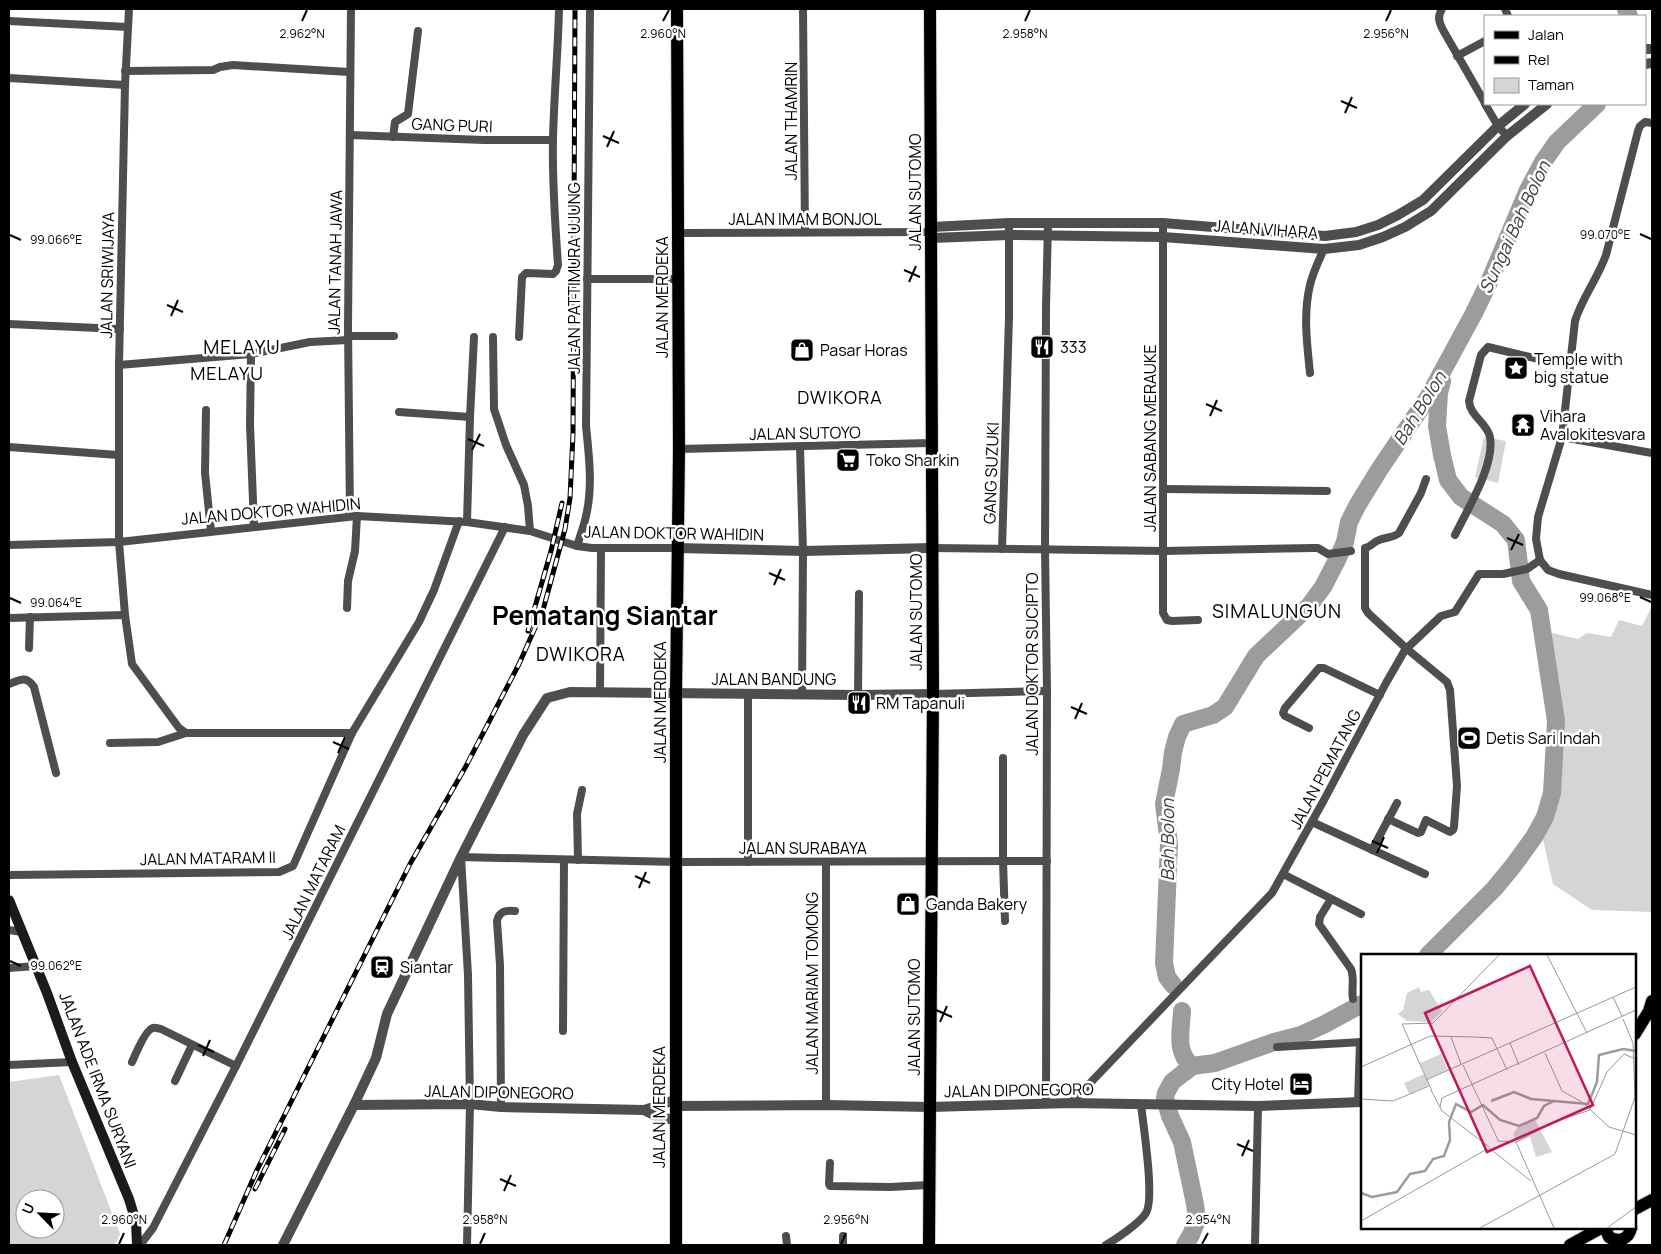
<svg xmlns="http://www.w3.org/2000/svg" width="1661" height="1254" font-family="Manrope,sans-serif">
	<style>
		.green { fill: #d5d5d5; fill-rule: evenodd }
		.lines { fill: none; stroke-linecap: round; stroke-linejoin: round }
		.river { stroke: #9c9c9c; stroke-width: 18 }
		.primary-casing { stroke: #dbdbdb; stroke-width: 14 }
		.minor { stroke: #4e4e4e; stroke-width: 8 }
		.tertiary { stroke: #4e4e4e; stroke-width: 10 }
		.secondary { stroke: #1b1b1b; stroke-width: 10 }
		.primary { stroke: #000; stroke-width: 12 }
		.rail-casing { stroke: #000; stroke-width: 5 }
		.rail { stroke: #fff; stroke-width: 3; stroke-dasharray: 9; stroke-linecap: butt }
		.ticks { fill: none; stroke: #000; stroke-width: 2 }
		.labels { text-anchor: middle; dominant-baseline: central; stroke-width: 5; stroke-linejoin: round; paint-order: stroke }
		.street-label { font-size: 16px; fill: #000; stroke: #fff }
		.poi-label { font-size: 16px; fill: #000; stroke: #fff; text-anchor: start }
		.water-label { font-size: 18px; font-style: italic; fill: #3d3d3d; stroke: #fff }
		.neighbourhood-label { font-size: 18px; letter-spacing: 1px; fill: #000; stroke: #fff }
		.quarter-label { font-size: 19px; letter-spacing: 1px; fill: #000; stroke: #fff }
		.town-label { font-size: 26px; font-weight: bold; fill: #000; stroke: #fff }
		.inset-river { fill: none; stroke: #9c9c9c; stroke-width: 2.5 }
		.inset-road { fill: none; stroke: #999; stroke-width: 1 }
		.view { fill: #c2185b; fill-opacity: 0.15; stroke: #c2185b; stroke-width: 2.5 }
		.inset-edge { fill: none; stroke: #000; stroke-width: 2.5 }
		.ticks-label { font-size: 12px; text-anchor: middle; fill: #000; stroke: #fff; stroke-width: 5; stroke-linejoin: round; paint-order: stroke }
	</style>
	<rect width="100%" height="100%" fill="#fff"/>
	<g class="green">
		<polygon points="1484,437 1506,441 1498,483 1475,477"/>
		<polygon points="1652,606 1652,912 1592,910 1553,884 1542,835 1557,790 1560,726 1548,632 1578,639 1587,633 1611,637 1619,620 1642,626"/>
		<path d="M 59,1075 L 120,1234 L 115,1245 L 9,1245 L 9,1082 ZM 25,1199 L 55,1199 L 55,1229 L 25,1229 Z"/>
	</g>
	<g class="lines">
		<g class="river">
			<polyline points="1626,9 1629,16"/>
			<polyline points="1428,955 1494,889 1513,866 1534,837 1545,817 1552,793 1556,721 1539,610 1521,581 1516,540 1503,524 1461,497 1448,480 1442,455 1437,426 1439,393 1442,381"/>
			<polyline points="1173,985 1167,977 1164,963 1169,844 1164,804 1171,769 1173,752 1177,737 1183,724 1213,715 1225,707 1256,656 1309,606 1323,587 1338,558 1345,542 1349,522 1357,506 1379,470 1429,396 1474,313 1490,280 1528,190 1543,162 1557,142 1597,104"/>
			<path d="M 1182,1011 C 1181,1031 1175,1052 1192,1066 L 1185,1072"/>
			<polyline points="1185,1245 1191,1235 1197,1220 1195,1204 1182,1142 1170,1116 1165,1098 1166,1093 1172,1082 1192,1066 1215,1063 1274,1042 1301,1035 1325,1024 1362,1004"/>
		</g>
		<g class="primary-casing">
			<g id="primary">
				<polyline points="1635,1034 1649,1011 1652,1001"/>
				<polyline points="1635,1209 1652,1200"/>
				<path d="M 1605,1228 L 1609,1237 C 1619,1243 1629,1239 1631,1228"/>
				<polyline points="676,1245 676,694 679,449 677,9"/>
				<polyline points="929,1245 933,694 930,9"/>
				<polyline points="1570,1245 1601,1228"/>
			</g>
		</g>
		<g class="minor">
			<polyline points="129,9 125,85 119,365 119,542 125,615 132,664 179,728 186,733 352,733"/>
			<polyline points="803,9 805,232"/>
			<path d="M 1442,9 C 1437,17 1439,22 1443,30 L 1485,103"/>
			<polyline points="1505,9 1508,16"/>
			<polyline points="9,21 128,27"/>
			<polyline points="1457,56 1485,41"/>
			<polyline points="125,71 213,70 220,67 233,65 349,72"/>
			<polyline points="9,78 125,85"/>
			<polyline points="1485,104 1498,126 1507,136"/>
			<path d="M 1652,123 L 1645,122 L 1640,126 L 1638,131 L 1606,255 C 1598,278 1582,298 1575,321 L 1562,437 L 1538,517 L 1536,539 L 1540,560 L 1548,570 L 1559,574 L 1652,595"/>
			<polyline points="350,135 484,140 553,140"/>
			<polyline points="393,137 395,122 408,114 418,31"/>
			<polyline points="1163,223 1163,613 1167,620 1172,621 1198,620"/>
			<polyline points="678,233 932,232"/>
			<polyline points="587,279 678,279"/>
			<polyline points="9,324 120,329"/>
			<polyline points="348,336 394,336"/>
			<polyline points="493,337 494,409 506,445 524,485 528,506 530,531"/>
			<path d="M 519,337 L 522,277 L 526,273 L 553,274 L 556,271 L 558,265 C 555,223 552,181 553,139 C 554,95 558,52 559,9"/>
			<polyline points="251,354 250,425 254,526"/>
			<polyline points="119,365 251,354 310,342 348,340"/>
			<path d="M 1310,373 C 1307,344 1303,314 1310,285 C 1313,272 1319,260 1324,249"/>
			<polyline points="206,410 205,473 211,531"/>
			<polyline points="399,412 470,417"/>
			<polyline points="1562,437 1652,453"/>
			<polyline points="9,447 118,455"/>
			<polyline points="800,447 803,551 802,695"/>
			<polyline points="679,449 931,443"/>
			<polyline points="1164,489 1327,491"/>
			<polyline points="350,516 348,326 351,9"/>
			<polyline points="467,522 470,417 474,337"/>
			<path d="M 1455,535 C 1467,510 1495,465 1490,437 C 1487,423 1470,416 1469,401 L 1481,355 L 1488,347 L 1551,362"/>
			<polyline points="9,545 119,542 357,516 467,522 530,531 577,546 592,548 677,548"/>
			<path d="M 577,546 C 580,536 584,526 586,516 C 593,486 589,456 586,426 L 590,9"/>
			<polyline points="932,548 1164,551 1313,548 1318,548 1328,554 1351,551"/>
			<polyline points="1002,549 1009,317 1009,223"/>
			<polyline points="347,608 348,581 355,551 357,516"/>
			<polyline points="9,618 125,615"/>
			<polyline points="29,648 30,617"/>
			<path d="M 9,684 C 20,680 26,675 34,687 L 56,773"/>
			<polyline points="600,693 601,548"/>
			<polyline points="748,694 748,862"/>
			<polyline points="933,694 1047,691"/>
			<polyline points="858,695 859,594"/>
			<polyline points="1309,728 1285,716 1283,713 1285,708 1319,668 1324,668 1380,695"/>
			<polyline points="110,743 158,742 186,733"/>
			<polyline points="1003,758 1003,861 1005,921"/>
			<path d="M 1388,819 L 1418,833 L 1421,832 L 1426,820 L 1450,832 L 1453,830 L 1454,827 L 1457,786 L 1450,690 L 1447,682 L 1407,649 L 1368,613 L 1365,608 L 1365,548 C 1371,547 1373,542 1379,540 C 1386,537 1393,538 1399,533 L 1421,493 L 1426,479"/>
			<polyline points="1312,822 1425,874"/>
			<polyline points="1372,850 1397,803"/>
			<polyline points="578,860 577,814 582,790"/>
			<polyline points="1283,874 1361,914"/>
			<polyline points="9,875 279,872 293,866 352,733 419,622 434,590 459,521"/>
			<path d="M 1331,899 L 1320,917 L 1319,924 L 1351,969 C 1355,979 1351,989 1353,999"/>
			<polyline points="9,930 22,932"/>
			<polyline points="9,968 36,966"/>
			<polyline points="563,1031 564,860"/>
			<polyline points="1277,1047 1362,1042"/>
			<path d="M 132,1062 C 135,1055 146,1029 153,1028 C 155,1027 159,1029 161,1029 L 236,1066"/>
			<polyline points="9,1065 72,1062"/>
			<polyline points="175,1081 192,1045"/>
			<polyline points="1358,1102 1360,1042"/>
			<polyline points="1071,1103 1272,893 1324,800 1386,683 1405,650 1441,616 1455,612 1479,574 1503,574 1527,569 1540,560"/>
			<polyline points="1046,1104 1047,691 1045,549 1046,308 1048,223"/>
			<polyline points="826,1105 826,862"/>
			<path d="M 501,1107 L 500,965 L 497,921 C 499,911 506,910 515,911"/>
			<polyline points="830,1163 829,1184 830,1186 890,1187 929,1185"/>
			<polyline points="786,1236 787,1245"/>
			<polyline points="140,1245 153,1228 236,1066 505,527"/>
			<polyline points="467,1245 470,1104 468,975 461,857 676,862 1047,861"/>
			<polyline points="843,1245 843,1236"/>
			<path d="M 1106,1245 C 1116,1239 1140,1223 1146,1213 C 1155,1198 1143,1125 1141,1104"/>
			<polyline points="1255,1245 1258,1106"/>
		</g>
		<g class="tertiary">
			<polyline points="1645,49 1652,49"/>
			<polyline points="1645,64 1652,63"/>
			<polyline points="932,227 1009,223 1163,223 1325,236 1356,232 1378,225 1398,215 1423,200 1498,126 1525,104"/>
			<polyline points="932,238 1009,235 1163,237 1324,249 1359,245 1383,237 1405,227 1431,211 1507,136 1547,104"/>
			<polyline points="677,548 803,551 932,548"/>
			<polyline points="354,1105 470,1104 501,1107 644,1110 675,1100"/>
			<polyline points="675,1106 826,1105 930,1107 1071,1103 1258,1106 1362,1102"/>
			<polyline points="644,1110 658,1117 675,1120"/>
			<polyline points="283,1245 354,1105 376,1058 387,1014 461,857 523,735 547,698 570,692 858,695 933,694"/>
		</g>
		<polyline class="secondary" points="9,900 47,993 72,1062 129,1199 136,1222 137,1245"/>
		<use href="#primary" class="primary"/>
		<g class="rail-casing">
			<g id="rail">
				<polyline points="528,631 551,551 562,503"/>
				<polyline points="255,1189 285,1129"/>
				<polyline points="224,1245 257,1170 410,864 466,766 519,664 543,610 565,529 570,498 573,434 575,9"/>
			</g>
		</g>
		<use href="#rail" class="rail"/>
	</g>
	<path class="ticks" d="M 302,21 L 307,10M 663,21 L 669,10M 1025,21 L 1030,10M 1386,21 L 1391,10M 1341,101 L 1357,108M 1345,113 L 1352,97M 603,136 L 619,143M 607,147 L 614,131M 1640,234 L 1651,239M 10,235 L 21,240M 904,270 L 920,277M 909,282 L 916,266M 167,305 L 183,312M 171,316 L 178,300M 1206,404 L 1222,411M 1210,416 L 1217,400M 468,439 L 484,446M 472,450 L 480,434M 1507,538 L 1523,545M 1511,550 L 1519,534M 769,573 L 785,580M 774,585 L 781,569M 1640,597 L 1651,602M 10,598 L 21,603M 1071,707 L 1087,714M 1075,719 L 1082,703M 333,742 L 349,749M 338,753 L 345,737M 1372,841 L 1388,848M 1377,853 L 1384,837M 635,876 L 650,883M 639,888 L 646,872M 10,961 L 21,966M 936,1010 L 952,1017M 940,1022 L 947,1006M 198,1045 L 214,1052M 203,1056 L 210,1040M 1237,1144 L 1253,1151M 1242,1156 L 1249,1140M 500,1179 L 516,1186M 504,1191 L 511,1175M 119,1244 L 124,1233M 480,1244 L 485,1233M 841,1244 L 846,1233M 1202,1244 L 1208,1233"/>
	<defs>
		<g id="restaurant-square" transform="scale(1.25)"><rect x="-9" y="-9" width="18" height="18" rx="4" fill="#000" stroke="#fff"/><path d="M-5-6h1v4h1v-4h1v4h1v-4h1v5L-1.5 .5V6h-2V.5L-5-1ZM5-6V6H3V1.5H1.5Q1.5-4 5-6Z" fill="#fff"/></g>
		<g id="shop-square" transform="scale(1.25)"><rect x="-9" y="-9" width="18" height="18" rx="4" fill="#000" stroke="#fff"/><path d="M-5-2.5h2.3a2.7 3.5 0 0 1 5.4 0H5L5.5 6h-11ZM-1.5-2.5h3a1.5 2.3 0 0 0-3 0Z" fill="#fff"/></g>
		<g id="sight-square" transform="scale(1.25)"><rect x="-9" y="-9" width="18" height="18" rx="4" fill="#000" stroke="#fff"/><path d="M0-6L1.8-2.2L6-1.7L2.9 1.2L3.7 5.4L0 3.3L-3.7 5.4L-2.9 1.2L-6-1.7L-1.8-2.2Z" fill="#fff"/></g>
		<g id="temple-square" transform="scale(1.25)"><rect x="-9" y="-9" width="18" height="18" rx="4" fill="#000" stroke="#fff"/><path d="M0-6L5-2H3V0L6.5 2.5H4V6H1.5V3h-3V6H-4V2.5H-6.5L-3 0V-2H-5Z" fill="#fff"/></g>
		<g id="supermarket-square" transform="scale(1.25)"><rect x="-9" y="-9" width="18" height="18" rx="4" fill="#000" stroke="#fff"/><path d="M-6-5.5h2.5l.6 2H6L4.5 2H-2.5L-4.4-4H-6ZM-1.5 3.2a1.3 1.3 0 1 0 .1 0ZM3 3.2a1.3 1.3 0 1 0 .1 0Z" fill="#fff"/></g>
		<g id="stadium-square" transform="scale(1.25)"><rect x="-9" y="-9" width="18" height="18" rx="4" fill="#000" stroke="#fff"/><path d="M0-5a6.5 5 0 1 0 0 10a6.5 5 0 1 0 0-10ZM-3.5-1.8h7v3.6h-7Z" fill="#fff"/></g>
		<g id="station-square" transform="scale(1.25)"><rect x="-9" y="-9" width="18" height="18" rx="4" fill="#000" stroke="#fff"/><path d="M-3-6H3Q5-6 5-4V2Q5 4 3 4L4.5 6H3L1.5 4h-3L-3 6H-4.5L-3 4Q-5 4-5 2V-4Q-5-6-3-6ZM-3.5-4v3h7v-3ZM-3.5 1v1.5H-2V1ZM2 1v1.5H3.5V1Z" fill="#fff"/></g>
		<g id="hotel-square" transform="scale(1.25)"><rect x="-9" y="-9" width="18" height="18" rx="4" fill="#000" stroke="#fff"/><path d="M-6-4.5h1.5V1H6V5H4.5V3h-9V5H-6ZM-4 0a1.8 1.8 0 1 1 3.6 0ZM.5 0V-2.5h3Q6-2.5 6 0Z" fill="#fff"/></g>
	</defs>
	<g fill-rule="evenodd">
		<use href="#restaurant-square" x="1042" y="347"/>
		<use href="#shop-square" x="802" y="350"/>
		<use href="#sight-square" x="1516" y="368"/>
		<use href="#temple-square" x="1523" y="425"/>
		<use href="#supermarket-square" x="848" y="460"/>
		<use href="#restaurant-square" x="859" y="703"/>
		<use href="#stadium-square" x="1469" y="738"/>
		<use href="#shop-square" x="908" y="904"/>
		<use href="#station-square" x="382" y="967"/>
		<use href="#hotel-square" x="1301" y="1084"/>
	</g>
	<g class="labels">
		<g class="street-label">
			<text transform="translate(791 121) rotate(-90)">JALAN THAMRIN</text>
			<text transform="translate(452 125) rotate(2)">GANG PURI</text>
			<text transform="translate(915 192) rotate(-90)">JALAN SUTOMO</text>
			<text x="805" y="219">JALAN IMAM BONJOL</text>
			<text transform="translate(1266 229) rotate(4)">JALAN VIHARA</text>
			<text transform="translate(335 262) rotate(-89)">JALAN TANAH JAWA</text>
			<text transform="translate(107 275) rotate(-89)">JALAN SRIWIJAYA</text>
			<text transform="translate(574 278) rotate(-90)">JALAN PATTIMURA UJUNG</text>
			<text transform="translate(662 297) rotate(-90)">JALAN MERDEKA</text>
			<text transform="translate(805 433) rotate(-1)">JALAN SUTOYO</text>
			<text transform="translate(1150 438) rotate(-90)">JALAN SABANG MERAUKE</text>
			<text transform="translate(991 473) rotate(-88)">GANG SUZUKI</text>
			<text transform="translate(271 511) rotate(-5)">JALAN DOKTOR WAHIDIN</text>
			<text transform="translate(674 533) rotate(1)">JALAN DOKTOR WAHIDIN</text>
			<text transform="translate(916 612) rotate(-90)">JALAN SUTOMO</text>
			<text transform="translate(1032 664) rotate(-90)">JALAN DOKTOR SUCIPTO</text>
			<text x="774" y="679">JALAN BANDUNG</text>
			<text transform="translate(660 702) rotate(-90)">JALAN MERDEKA</text>
			<text transform="translate(1325 769) rotate(-62)">JALAN PEMATANG</text>
			<text x="803" y="848">JALAN SURABAYA</text>
			<text transform="translate(208 858) rotate(-1)">JALAN MATARAM II</text>
			<text transform="translate(313 882) rotate(-64)">JALAN MATARAM</text>
			<text transform="translate(812 983) rotate(-90)">JALAN MARIAM TOMONG</text>
			<text transform="translate(914 1017) rotate(-90)">JALAN SUTOMO</text>
			<text transform="translate(98 1080) rotate(69)">JALAN ADE IRMA SURYANI</text>
			<text transform="translate(1019 1090) rotate(-1)">JALAN DIPONEGORO</text>
			<text transform="translate(499 1092) rotate(1)">JALAN DIPONEGORO</text>
			<text transform="translate(659 1107) rotate(-90)">JALAN MERDEKA</text>
		</g>
		<g class="poi-label">
			<text x="1060" y="347">333</text>
			<text x="820" y="350">Pasar Horas</text>
			<text x="1534" y="359">Temple with<tspan x="1534" dy="18">big statue</tspan></text>
			<text x="1540" y="416">Vihara<tspan x="1540" dy="18">Avalokitesvara</tspan></text>
			<text x="866" y="460">Toko Sharkin</text>
			<text x="876" y="703">RM Tapanuli</text>
			<text x="1486" y="738">Detis Sari Indah</text>
			<text x="926" y="904">Ganda Bakery</text>
			<text x="400" y="967">Siantar</text>
			<text x="1284" y="1084" text-anchor="end">City Hotel</text>
		</g>
		<g class="water-label">
			<text transform="translate(1514 227) rotate(-65)">Sungai Bah Bolon</text>
			<text transform="translate(1419 408) rotate(-58)">Bah Bolon</text>
			<text transform="translate(1167 840) rotate(-90)">Bah Bolon</text>
		</g>
		<g class="neighbourhood-label">
			<text x="227" y="373">MELAYU</text>
			<text x="840" y="397">DWIKORA</text>
		</g>
		<g class="quarter-label">
			<text x="242" y="347">MELAYU</text>
			<text x="1277" y="611">SIMALUNGUN</text>
			<text x="581" y="654">DWIKORA</text>
		</g>
		<g class="town-label">
			<text x="605" y="615">Pematang Siantar</text>
		</g>
	</g>
	<g transform="translate(1361 954)">
		<rect width="275" height="275" fill="#fff"/>
		<path d="M 58,33 L 60,38 L 68,36 L 81,57 L 70,68 L 46,67 L 37,60 L 42,56 L 46,39 ZM 80,100 L 87,116 L 66,125 L 59,109 ZM 63,120 L 68,131 L 48,140 L 43,129 ZM 174,166 L 191,198 L 175,203 L 169,183 L 156,188 L 152,180 L 157,173 Z" fill="#d5d5d5"/>
		<path class="inset-river" d="M 130,147 L 153,138 L 170,145 L 227,150 L 236,128 L 238,101 L 262,95 L 275,97M 0,239 L 11,243 L 36,238 L 49,220 L 64,217 L 72,205 L 83,202 L 89,186 L 88,168 L 95,150 L 110,158 L 122,151 L 139,166 L 158,172 L 176,164 L 183,152 L 193,147"/>
		<path class="inset-road" d="M 186,1 L 226,79M 252,43 L 261,62M 90,83 L 100,110M 149,89 L 158,111M 184,99 L 201,137 L 221,148 L 248,173 L 275,181M 102,111 L 137,186M 0,113 L 69,82 L 114,83 L 131,84 L 146,116M 65,126 L 275,33M 70,136 L 81,157 L 128,193M 71,137 L 41,70 L 72,69 L 138,1M 0,145 L 32,147 L 68,132M 79,153 L 81,144 L 275,56M 136,187 L 155,188 L 193,274M 155,188 L 193,168 L 229,156 L 246,118 L 263,100 L 272,104M 128,194 L 170,227M 0,267 L 126,195M 119,274 L 254,200 L 274,143 L 272,89 L 262,65M 246,274 L 275,253"/>
		<path class="view" d="M 169,12 L 232,151 L 126,198 L 64,59 Z"/>
		<rect width="275" height="275" class="inset-edge"/>
	</g>
	<g class="ticks-label">
		<text x="302" y="38">2.962°N</text>
		<text x="663" y="38">2.960°N</text>
		<text x="1025" y="38">2.958°N</text>
		<text x="1386" y="38">2.956°N</text>
		<text x="1605" y="239">99.070°E</text>
		<text x="56" y="244">99.066°E</text>
		<text x="1605" y="602">99.068°E</text>
		<text x="56" y="607">99.064°E</text>
		<text x="56" y="970">99.062°E</text>
		<text x="124" y="1224">2.960°N</text>
		<text x="485" y="1224">2.958°N</text>
		<text x="846" y="1224">2.956°N</text>
		<text x="1208" y="1224">2.954°N</text>
	</g>
	<rect width="1661" height="1254" fill="none" stroke="#000000" stroke-width="20"/>
	<rect x="1484" y="15" width="162" height="90" fill="#ffffff" stroke="#999999"/>
	<rect x="1494" y="31" width="25" height="8" fill="#000000" stroke="#999999"/>
	<text x="1528" y="40" font-size="15" fill="#000000">Jalan</text>
	<rect x="1494" y="56" width="25" height="8" fill="#000000" stroke="#999999"/>
	<text x="1528" y="65" font-size="15" fill="#000000">Rel</text>
	<rect x="1494" y="78" width="25" height="15" fill="#d5d5d5" stroke="#999999"/>
	<text x="1528" y="90" font-size="15" fill="#000000">Taman</text>
	<g transform="translate(40 1214) rotate(294)"><circle r="24" fill="#ffffff" stroke="#999999"/>
	<path d="M0-4L9 19L0 12L-9 19Z" fill="#000000"/>
	<text y="-8" font-size="14" font-weight="bold" text-anchor="middle" fill="#000000">U</text>
	</g>
</svg>
